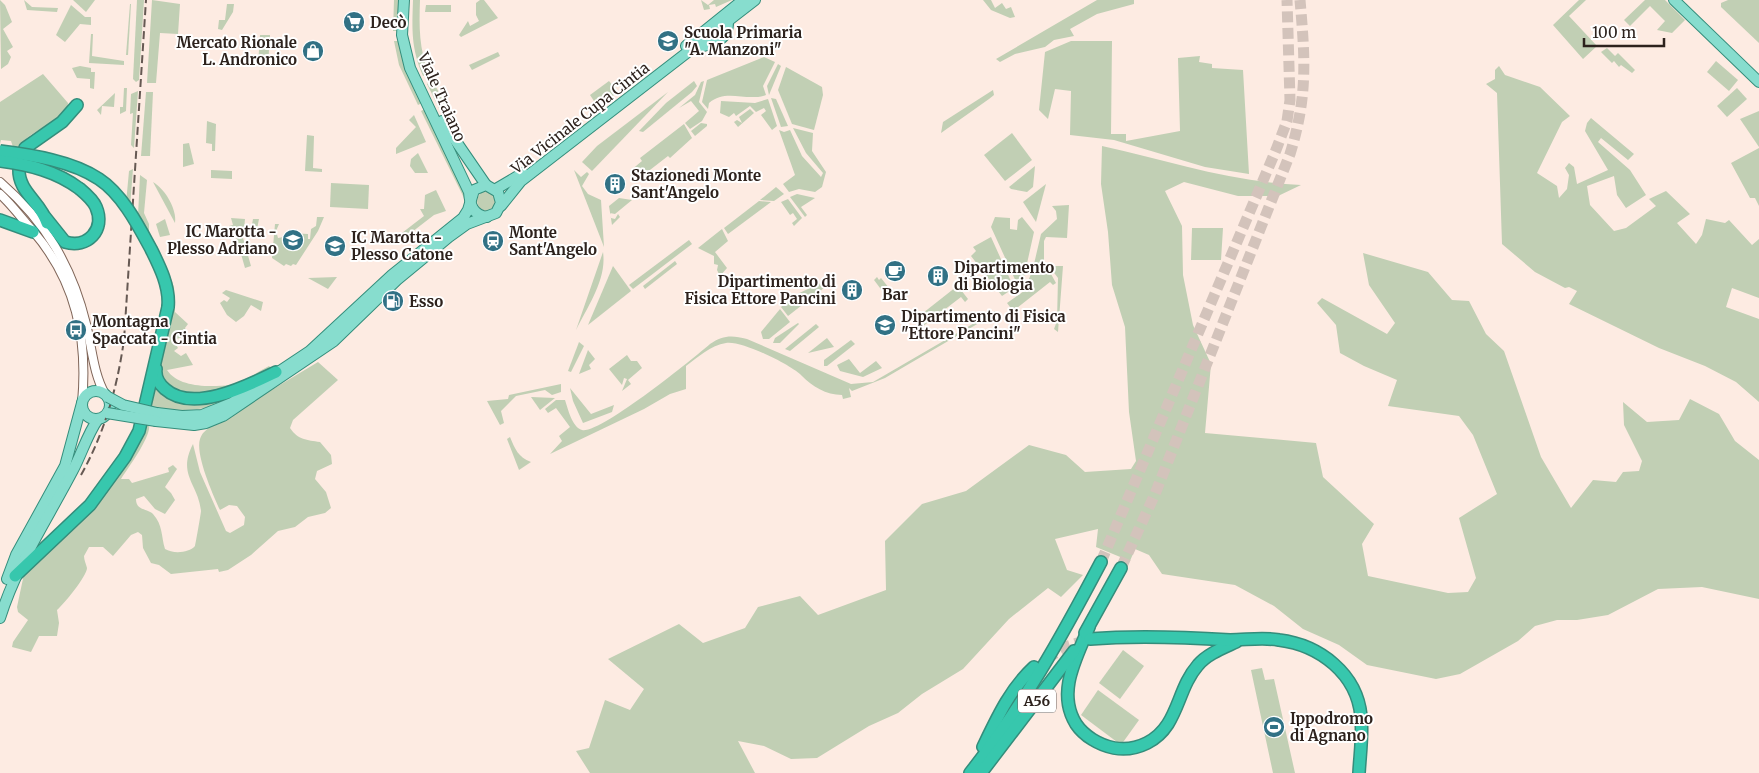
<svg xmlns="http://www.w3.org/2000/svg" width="1759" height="773" font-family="Merriweather,serif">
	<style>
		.green { fill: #c1cfb4 }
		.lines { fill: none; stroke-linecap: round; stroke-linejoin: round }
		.highway-tunnel { stroke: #d3c3bb; stroke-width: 11; stroke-dasharray: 11 5.5; stroke-linecap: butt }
		.minor-casing { stroke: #7f6558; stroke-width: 10 }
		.major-casing { stroke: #348d7b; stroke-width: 12 }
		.highway-casing { stroke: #348d7b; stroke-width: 14 }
		.minor { stroke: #fff; stroke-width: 8 }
		.major { stroke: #87ddce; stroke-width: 10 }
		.highway { stroke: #37c7ad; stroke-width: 11 }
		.rail { stroke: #665953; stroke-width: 2; stroke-dasharray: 8 4; stroke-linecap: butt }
		.major-bridge-casing { stroke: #348d7b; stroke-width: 12; stroke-linecap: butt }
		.highway-bridge-casing { stroke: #348d7b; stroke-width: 14; stroke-linecap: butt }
		.major-bridge { stroke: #87ddce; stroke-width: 10 }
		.highway-bridge { stroke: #37c7ad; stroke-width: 11 }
		.labels { text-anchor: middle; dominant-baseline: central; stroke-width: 4; stroke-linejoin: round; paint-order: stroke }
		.shield { fill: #fff; stroke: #6c6461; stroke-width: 1 }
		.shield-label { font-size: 14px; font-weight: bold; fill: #2d221d }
		.poi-label { font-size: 15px; font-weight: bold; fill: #2d221d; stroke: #fff; text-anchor: start }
		.street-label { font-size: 15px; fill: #2d221d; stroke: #fff }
	</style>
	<rect width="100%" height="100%" fill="#fdebe2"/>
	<g class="green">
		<polygon points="0,0 5,5 12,22 3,29 13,47 7,51 11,57 8,64 1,69"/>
		<polygon points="24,0 32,7 58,8 57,12 27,10"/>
		<polygon points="73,0 95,0 86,12"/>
		<polygon points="137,0 144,0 139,80 136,82 133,79"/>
		<polygon points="152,0 180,4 178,34 160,33 156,83 147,83"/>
		<polygon points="394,0 400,0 398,31 393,31"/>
		<path d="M 413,0 L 420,0 C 419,27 419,49 429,74 L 423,76 C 411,48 412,30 413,0 Z"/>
		<polygon points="480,0 484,0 498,18 461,37 459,35 468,21 470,26 479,21 476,15 476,3"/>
		<polygon points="701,0 708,5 714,0 732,0 716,7 715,4 709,5 710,9 704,10"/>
		<polygon points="983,0 991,0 995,8 1002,3 1006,9 1011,7 1015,17 1010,18 991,10"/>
		<polygon points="1097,0 1134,0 1134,4 1097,14 1070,29 1074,36 1054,40 1045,47 1015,54 1000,62 996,59"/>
		<polygon points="1579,0 1586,0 1569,16 1597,46 1583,59 1553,25"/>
		<polygon points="1645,0 1665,0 1685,20 1672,33 1657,30 1665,21 1650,6 1630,26 1624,20"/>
		<polygon points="1728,0 1759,0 1759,43 1721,7 1721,3"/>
		<polygon points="130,4 131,4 128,55 126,55"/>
		<polygon points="227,4 234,4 233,12 222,30 218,29 219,20 225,20"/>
		<polygon points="71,5 85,17 91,17 91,25 80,24 65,42 56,35"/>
		<polygon points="426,5 451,5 451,12 425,12"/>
		<polygon points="91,34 93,34 92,56 124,61 124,65 89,63"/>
		<polygon points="260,35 270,35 268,65 258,66"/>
		<polygon points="394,41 399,41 422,103 418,105 399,65"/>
		<polygon points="1071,41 1112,41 1111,134 1126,134 1126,141 1180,131 1178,58 1200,56 1199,62 1212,64 1212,68 1243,70 1249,174 1205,167 1114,140 1070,135 1071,91 1055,89 1048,119 1039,110 1045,52"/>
		<polygon points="1607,48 1615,56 1618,53 1635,70 1632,73 1621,65 1619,67 1614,61 1612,63 1601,52"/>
		<polygon points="498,52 500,56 472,70 469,65"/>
		<path d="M 764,57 L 775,62 L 763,86 L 766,95 C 746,102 726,88 709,103 L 708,109 L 702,102 L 707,80 Z"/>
		<polygon points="1716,61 1738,80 1729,91 1707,72"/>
		<polygon points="778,64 781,66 769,95 767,86"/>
		<polygon points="80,66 91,68 91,72 95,72 94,89 90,88 90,79 77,78 72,68"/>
		<polygon points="1499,66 1505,75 1540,87 1570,116 1562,122 1537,173 1557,186 1559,198 1567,189 1569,175 1565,168 1569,163 1574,167 1577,184 1608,170 1585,131 1587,123 1591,118 1634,154 1628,160 1601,138 1598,142 1630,170 1646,195 1626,208 1617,195 1614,176 1587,186 1590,205 1614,231 1626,228 1656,206 1649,199 1666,191 1690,214 1677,223 1696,244 1702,235 1706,219 1725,223 1729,220 1752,245 1759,239 1759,298 1732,288 1726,307 1759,319 1759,402 1736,382 1705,366 1659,348 1569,304 1577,291 1569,287 1565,288 1535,272 1502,244 1497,93 1486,84 1495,79 1495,70"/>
		<polygon points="786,67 822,87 823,95 814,130 792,124 778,90"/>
		<path d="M 43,74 L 68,103 C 68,126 26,127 21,148 L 13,147 L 11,141 L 1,140 L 0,144 L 0,102 Z"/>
		<polygon points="433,81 455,124 449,128 427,84"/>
		<polygon points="609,81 618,92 598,107 590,95"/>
		<polygon points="694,81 697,86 692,92 643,132 639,131 666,103"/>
		<polygon points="704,81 699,102 707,112 702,121 690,129 685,123 699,111 691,101 679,108 695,95 701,82"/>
		<polygon points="124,88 127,88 126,111 120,114 120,107 123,107"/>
		<polygon points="1737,88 1747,99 1727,117 1717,106"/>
		<polygon points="993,90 994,95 989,99 941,133 943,122"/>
		<polygon points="138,91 134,148 131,145 133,113 130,114 131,94"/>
		<polygon points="146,92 153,92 150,156 141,156"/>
		<polygon points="668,92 592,171 582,162 597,146"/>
		<polygon points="115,93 114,107 102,106 101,115 97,110"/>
		<polygon points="771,98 776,99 788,126 781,127"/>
		<polygon points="768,99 777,126 772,130 761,115 766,111 764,108 756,112 750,106 736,116 734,113 729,117 720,113 721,101 755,103"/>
		<polygon points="425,109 467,197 464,198 421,111"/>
		<polygon points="750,109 754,113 738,127 734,122 737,120 742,123 739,117"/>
		<polygon points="1759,111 1759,147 1740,119"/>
		<polygon points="414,115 426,142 396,154 396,148 416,127 409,120"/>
		<polygon points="207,121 216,124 215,151 212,151 212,144 206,143"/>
		<polygon points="701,123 707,124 707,126 695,136 691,131"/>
		<polygon points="684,124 692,138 670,158 668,156 637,180 630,171 642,161 640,158"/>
		<polygon points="793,128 813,133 812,151 826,172 822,187 815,192 799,189 789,192 783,184 795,175 779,130 784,132 790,130 802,156 821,177 823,173 806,153"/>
		<polygon points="1012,133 1032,160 1005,181 984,155"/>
		<polygon points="307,135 314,136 313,168 322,169 322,172 305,171"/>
		<polygon points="189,143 194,164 183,167 183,144"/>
		<path d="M 1102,146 C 1170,161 1230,182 1301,185 L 1278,196 L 1238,196 L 1184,182 L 1165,191 L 1182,226 L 1183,275 L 1193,325 L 1211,364 L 1205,433 L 1316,443 L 1323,477 L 1374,524 L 1362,544 L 1368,576 L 1448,593 L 1468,592 L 1476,578 L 1459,518 L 1497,494 L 1473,435 L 1459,416 L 1388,406 L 1397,380 L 1364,366 L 1340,353 L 1336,325 L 1317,303 L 1322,298 L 1387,334 L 1395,323 L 1369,285 L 1363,253 L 1428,272 L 1452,300 L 1469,301 L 1486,334 L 1504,351 L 1541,457 L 1571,508 L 1593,480 L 1616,482 L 1623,472 L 1639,471 L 1642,461 L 1624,425 L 1623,402 L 1647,422 L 1679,420 L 1690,399 L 1719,414 L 1735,441 L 1759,460 L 1759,599 L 1702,587 L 1658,589 L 1608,615 L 1577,620 L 1557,620 L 1535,626 L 1518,641 L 1460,674 L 1436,679 L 1367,665 L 1339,645 L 1303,629 L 1274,606 L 1235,585 L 1162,574 L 1149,555 L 1135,549 L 1130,561 L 1096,547 L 1098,529 L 1055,539 L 1067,570 L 1083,575 L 1061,597 L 1048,588 L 1009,619 L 963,669 L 922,694 L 898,713 L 869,726 L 817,758 L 791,759 L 764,746 L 738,741 L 755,773 L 590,773 L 576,751 L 589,748 L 605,700 L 630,710 L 644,689 L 608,659 L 679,624 L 703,643 L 745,628 L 758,607 L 800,596 L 818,615 L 886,590 L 885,541 L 922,504 L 966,491 L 1029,445 L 1066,455 L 1085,472 L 1131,469 L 1136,461 L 1129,412 L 1125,327 L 1112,285 L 1108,232 L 1101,184 Z"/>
		<polygon points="1759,148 1759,206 1755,198 1750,198 1731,163"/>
		<polygon points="418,153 428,173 415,173 410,166 411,159"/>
		<polygon points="1035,166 1033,187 1027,192 1011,189 1009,187"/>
		<polygon points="133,169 130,207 126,203 129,171"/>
		<polygon points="211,170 232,171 232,179 211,178"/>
		<polygon points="574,170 581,177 587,172 589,174 582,186 588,194 601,200 604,247"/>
		<polygon points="140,175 147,180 144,213 149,224 149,236 138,216"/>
		<path d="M 153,182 C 165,189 177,209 175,223 Z"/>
		<polygon points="331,183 369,185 368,209 330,207"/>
		<polygon points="1046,184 1036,222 1023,202"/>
		<polygon points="776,187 784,194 774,201 760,200"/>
		<polygon points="436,190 446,211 434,215 399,242 371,240 371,235 398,236 424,216 420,209 424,209 425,195"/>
		<circle cx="487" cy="201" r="10"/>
		<polygon points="797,194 815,198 801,207 807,215 805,217 790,197"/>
		<polygon points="619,198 632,200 615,214 610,213 611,218 615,219 618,214 620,217 612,225 609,206"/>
		<polygon points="788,199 802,218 794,226 792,223 797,219 793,213 790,215 781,202"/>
		<polygon points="759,201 771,202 728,234 724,228"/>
		<polygon points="1069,205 1067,238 1046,237 1044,241 1044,266 1063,266 1058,332 1054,329 1057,321 1058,278 1052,270 1034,264 1041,234 1057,219 1056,211 1052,206"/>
		<polygon points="317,217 324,217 318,231 296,265 293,264 291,266 286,264 284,266 272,258 275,224 279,224 276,231 278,238 289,236 289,233 308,234 308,239 310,239 311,229 316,226"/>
		<polygon points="995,217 1010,218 1010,229 1017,230 1018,220 1022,217 1034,232 1024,277 1018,286 991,227"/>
		<polygon points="231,218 245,219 244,230 241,231 251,266 245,268 235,233 230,234 229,226 233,225"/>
		<polygon points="165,219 170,235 160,237 156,224"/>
		<polygon points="253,219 259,219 257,229 262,231 262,238 255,238 250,235"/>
		<polygon points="1192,228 1223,228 1221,260 1191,260"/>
		<polygon points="722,229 728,241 715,252 727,268 720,276 717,270 718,265 714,264 714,256 698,248"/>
		<polygon points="991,237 1014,288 1002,296 971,256 976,251 973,247"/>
		<polygon points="689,240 692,244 633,289 629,285"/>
		<path d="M 603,252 C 607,279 588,306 576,330 Z"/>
		<polygon points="675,261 677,264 645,289 643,286"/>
		<polygon points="613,266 631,291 588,325"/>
		<polygon points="1033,269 1051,274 1056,283 1053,285 1050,282 1013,311 1007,303 1024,291"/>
		<path d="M 165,270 L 169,273 L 174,287 L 175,312 L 188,324 L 185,328 L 187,332 L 186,336 L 173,340 L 178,348 L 174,351 L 181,356 L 186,353 L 193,365 L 167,370 C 179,388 210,387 230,385 C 243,383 257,372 269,366 L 272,369 L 215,392 L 184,395 L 163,381 L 160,368 L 173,304 Z"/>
		<polygon points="337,277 328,289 308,278"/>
		<polygon points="877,277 879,280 881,278 893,293 889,300 874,280"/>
		<polygon points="821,283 824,288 788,316 781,307 795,295"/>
		<polygon points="956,287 957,290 961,290 968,299 965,302 961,297 922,327 917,325 916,321 923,313"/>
		<polygon points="226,290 263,302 261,311 251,305 244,316 236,322 227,315 220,303 224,300 227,302 230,298 222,293"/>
		<polygon points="780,309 790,322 769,339 763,339 761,332"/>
		<path d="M 995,311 L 996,313 L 885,378 L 852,391 L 849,388 L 851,397 L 843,399 L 842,395 C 826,395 812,386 802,376 C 792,365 741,340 726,343 C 711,345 697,358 686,366 L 686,389 L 670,394 L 644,409 L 550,454 L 562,441 L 559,436 L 570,427 L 556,408 L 548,413 L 545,409 L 556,400 L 565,400 C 568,409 572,427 582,430 C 599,435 694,358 710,344 C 723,335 732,335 747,339 L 851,384 L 873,382 Z"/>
		<polygon points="798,323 799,324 780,343 773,343 775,338"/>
		<polygon points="816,324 819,327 790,351 785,349"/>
		<polygon points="827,338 834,347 808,353"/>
		<polygon points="851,340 855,344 827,366 824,366 824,360"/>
		<polygon points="579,342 584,346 571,372 568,371"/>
		<polygon points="588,350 595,359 589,365 591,369 579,374"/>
		<polygon points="627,355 631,361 637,361 642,368 628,380 631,384 622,391 627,379 624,378 622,385 609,369"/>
		<polygon points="849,359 860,373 876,361 882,368 863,377 840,371 837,365"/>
		<path d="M 318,362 L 338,380 L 293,420 L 290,428 C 298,440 307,440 320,442 L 331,455 L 332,464 L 317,471 L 315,479 L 326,492 L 331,508 L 325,513 L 308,517 L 295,527 L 278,531 L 251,555 L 228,570 L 219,572 L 218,569 L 171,574 L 159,565 L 151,563 L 143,548 L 142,535 L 138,532 L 131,535 L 113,556 L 103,547 L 89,547 L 84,556 C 84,560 86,564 87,568 C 87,576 64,604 57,610 L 59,623 L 57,636 L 39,636 L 31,652 L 12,647 L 13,642 L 28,620 L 18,612 L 17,607 L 24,574 L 89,513 L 143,423 L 149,424 C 152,436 128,468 121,479 L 129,479 L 132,483 L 169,472 L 168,468 L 173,465 L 177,469 L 165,487 L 171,493 L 175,500 L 165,514 L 155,509 L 144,496 L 136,499 C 136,511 147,508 153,514 C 163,525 161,536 165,549 C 173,554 189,553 195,546 C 196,542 201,513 201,511 C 198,483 177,475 193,444 L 200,472 L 226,531 L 230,533 L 244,525 L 245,517 L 237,506 L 229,505 L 220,510 C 213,495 195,454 200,439 C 202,433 205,431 210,427 Z"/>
		<path d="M 156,380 L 169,396 L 233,397 C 204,413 180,412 148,406 Z"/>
		<polygon points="561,384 561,392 552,395 545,390 516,396 501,411 504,423 500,425 487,401 508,399 509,395"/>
		<polygon points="570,388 591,414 614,405 612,412 583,423 573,401"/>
		<polygon points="531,397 555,398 540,410"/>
		<path d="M 510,437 C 515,449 518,457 531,462 L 519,470 L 507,439 Z"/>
		<polygon points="1123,650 1144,666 1120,699 1099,683"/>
		<polygon points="1262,668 1265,680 1274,679 1295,773 1273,773 1251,670"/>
		<polygon points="1098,690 1139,720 1121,745 1081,715"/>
	</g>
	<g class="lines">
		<g class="highway-tunnel">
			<polyline points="1101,562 1276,150 1287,121 1290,100 1287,0"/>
			<path d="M 1121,568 L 1155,494 L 1290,154 C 1308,96 1305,58 1300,0"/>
			<polyline points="1046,659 1065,647 1090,639"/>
		</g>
		<g class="minor-casing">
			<g id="minor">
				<path d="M 0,182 C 45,221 72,266 86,324 C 92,347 93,373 105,394"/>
				<path d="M 0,194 C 13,206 22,219 33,231 C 76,281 88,338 82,403"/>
			</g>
		</g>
		<g class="major-casing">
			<g id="major">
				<path d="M 404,0 L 402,35 L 410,68 L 469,192 C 470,204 472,215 487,217"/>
				<polyline points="1674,0 1759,82"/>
				<polyline points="686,46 743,0"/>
				<path d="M 692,49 C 708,44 729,44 728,21"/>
				<polyline points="442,121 486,185"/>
				<polyline points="496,189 523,173"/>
				<polyline points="501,206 521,181 755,0"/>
				<circle cx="96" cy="405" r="14"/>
				<polyline points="156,421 194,425 206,423 223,416 334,341 397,280 449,237 467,224 496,213 501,203 498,192 486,185 474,190 468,210 463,218 392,275 310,351 232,403 202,415 182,416 157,413"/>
				<polyline points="7,579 16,555 65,466 82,403"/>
				<path d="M 0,618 C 17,564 47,520 73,470 C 82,453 87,435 98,419"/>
			</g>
		</g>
		<g class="highway-casing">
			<g id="highway">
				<polyline points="25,148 62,122 77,105"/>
				<path d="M 19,169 C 18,192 41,202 47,223"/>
				<path d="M 45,217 L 65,242 C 87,249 106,230 96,207 C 93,200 86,194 80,189"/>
				<polyline points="0,220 33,232"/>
				<path d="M 156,369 C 155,377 159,384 165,389 C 193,414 249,385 276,372"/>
				<polyline points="15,576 90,505 125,457 139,431 168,307"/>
				<path d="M 1089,627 C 1077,657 1056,692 1076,724 C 1084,736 1099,745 1114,748 C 1125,750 1137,748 1147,743 C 1179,727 1176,690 1198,665 C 1207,654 1223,648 1236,642"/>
				<polyline points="1085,633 1121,568"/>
				<path d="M 1090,639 C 1136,635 1184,637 1230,640 C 1246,640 1263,637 1279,640 C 1320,645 1357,674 1361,716 C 1363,735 1360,754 1359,773"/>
				<path d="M 983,747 C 997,718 1010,689 1034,667"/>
				<path d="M 970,773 C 1022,708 1062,636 1101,562"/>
				<polyline points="981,773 1074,651"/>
			</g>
		</g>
		<use href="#minor" class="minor"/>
		<use href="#major" class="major"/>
		<use href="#highway" class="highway"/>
		<path class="rail" d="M 81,475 C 105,432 117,388 124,340 L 146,0"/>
		<g class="major-bridge-casing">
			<g id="major-bridge">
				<polyline points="108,397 123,405 157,413"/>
				<polyline points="107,413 156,421"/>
			</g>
		</g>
		<g class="highway-bridge-casing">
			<g id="highway-bridge">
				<path d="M 0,151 C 32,155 72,161 99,179 C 122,194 138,225 151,249 C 160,267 170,287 168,307"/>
				<path d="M 0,161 C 30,165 56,171 80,189"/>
			</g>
		</g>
		<use href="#major-bridge" class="major-bridge"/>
		<use href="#highway-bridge" class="highway-bridge"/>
	</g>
	<defs>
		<g id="supermarket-disc" transform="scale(1.125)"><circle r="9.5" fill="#317185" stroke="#fff"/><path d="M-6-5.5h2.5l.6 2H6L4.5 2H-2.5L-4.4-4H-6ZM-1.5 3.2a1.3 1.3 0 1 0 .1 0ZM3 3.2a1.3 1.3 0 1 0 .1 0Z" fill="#fff"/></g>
		<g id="school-disc" transform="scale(1.125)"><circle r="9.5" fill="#317185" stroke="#fff"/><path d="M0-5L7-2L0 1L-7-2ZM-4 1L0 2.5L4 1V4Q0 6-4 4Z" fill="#fff"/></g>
		<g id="shop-disc" transform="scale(1.125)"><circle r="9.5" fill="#317185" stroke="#fff"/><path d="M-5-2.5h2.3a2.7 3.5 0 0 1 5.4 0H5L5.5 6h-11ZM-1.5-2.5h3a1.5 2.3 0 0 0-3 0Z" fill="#fff"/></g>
		<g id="building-disc" transform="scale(1.125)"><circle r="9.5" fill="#317185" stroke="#fff"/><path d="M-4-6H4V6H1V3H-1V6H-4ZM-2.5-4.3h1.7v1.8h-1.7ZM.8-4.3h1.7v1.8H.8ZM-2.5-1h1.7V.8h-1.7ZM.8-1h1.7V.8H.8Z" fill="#fff"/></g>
		<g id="station-disc" transform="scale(1.125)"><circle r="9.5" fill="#317185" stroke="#fff"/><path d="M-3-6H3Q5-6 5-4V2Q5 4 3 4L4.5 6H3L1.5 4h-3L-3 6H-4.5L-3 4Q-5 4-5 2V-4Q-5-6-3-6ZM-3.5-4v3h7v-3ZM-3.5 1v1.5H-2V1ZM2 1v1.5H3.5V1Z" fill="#fff"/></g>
		<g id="cafe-disc" transform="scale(1.125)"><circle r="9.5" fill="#317185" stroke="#fff"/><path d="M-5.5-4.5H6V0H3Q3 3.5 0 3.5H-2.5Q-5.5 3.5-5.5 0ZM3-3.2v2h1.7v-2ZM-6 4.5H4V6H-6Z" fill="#fff"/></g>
		<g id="fuel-disc" transform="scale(1.125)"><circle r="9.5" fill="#317185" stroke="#fff"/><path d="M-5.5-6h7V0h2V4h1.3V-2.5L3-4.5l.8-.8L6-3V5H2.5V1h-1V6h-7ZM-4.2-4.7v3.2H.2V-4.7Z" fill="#fff"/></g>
		<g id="university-disc" transform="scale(1.125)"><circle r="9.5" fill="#317185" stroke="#fff"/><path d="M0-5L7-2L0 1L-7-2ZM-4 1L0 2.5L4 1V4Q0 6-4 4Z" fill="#fff"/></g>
		<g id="bus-disc" transform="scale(1.125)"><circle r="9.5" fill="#317185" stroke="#fff"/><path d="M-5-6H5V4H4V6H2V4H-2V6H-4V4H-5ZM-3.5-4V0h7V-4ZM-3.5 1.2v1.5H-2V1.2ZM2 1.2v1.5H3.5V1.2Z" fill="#fff"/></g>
		<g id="stadium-disc" transform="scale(1.125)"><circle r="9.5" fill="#317185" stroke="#fff"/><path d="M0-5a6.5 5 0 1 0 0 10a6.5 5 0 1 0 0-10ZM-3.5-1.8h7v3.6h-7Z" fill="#fff"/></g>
	</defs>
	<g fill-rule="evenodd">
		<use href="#supermarket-disc" x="354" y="22"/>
		<use href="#school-disc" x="668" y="41"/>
		<use href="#shop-disc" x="313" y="51"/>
		<use href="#building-disc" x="615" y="184"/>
		<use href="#school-disc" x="293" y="240"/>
		<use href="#station-disc" x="493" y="241"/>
		<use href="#school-disc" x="335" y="246"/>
		<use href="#cafe-disc" x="895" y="271"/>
		<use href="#building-disc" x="938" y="276"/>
		<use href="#building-disc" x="852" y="290"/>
		<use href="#fuel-disc" x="393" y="301"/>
		<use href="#university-disc" x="885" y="325"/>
		<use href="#bus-disc" x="76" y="330"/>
		<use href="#stadium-disc" x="1274" y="727"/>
	</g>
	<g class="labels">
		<rect class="shield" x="1018" y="689.5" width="38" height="23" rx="4"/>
		<g class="shield-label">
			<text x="1037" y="701">A56</text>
		</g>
		<g class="poi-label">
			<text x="370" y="22">Decò</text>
			<text x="684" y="32">Scuola Primaria<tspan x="684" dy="17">"A. Manzoni"</tspan></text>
			<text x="297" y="42" text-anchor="end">Mercato Rionale<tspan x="297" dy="17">L. Andronico</tspan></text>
			<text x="631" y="175">Stazionedi Monte<tspan x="631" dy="17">Sant'Angelo</tspan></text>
			<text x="277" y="231" text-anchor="end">IC Marotta -<tspan x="277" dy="17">Plesso Adriano</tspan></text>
			<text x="509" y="232">Monte<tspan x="509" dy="17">Sant'Angelo</tspan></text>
			<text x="351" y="237">IC Marotta -<tspan x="351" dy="17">Plesso Catone</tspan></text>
			<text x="954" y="267">Dipartimento<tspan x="954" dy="17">di Biologia</tspan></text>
			<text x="836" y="281" text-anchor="end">Dipartimento di<tspan x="836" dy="17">Fisica Ettore Pancini</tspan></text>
			<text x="895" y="294" text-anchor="middle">Bar</text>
			<text x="409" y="301">Esso</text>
			<text x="901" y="316">Dipartimento di Fisica<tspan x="901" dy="17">"Ettore Pancini"</tspan></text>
			<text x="92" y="321">Montagna<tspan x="92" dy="17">Spaccata - Cintia</tspan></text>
			<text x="1290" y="718">Ippodromo<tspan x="1290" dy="17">di Agnano</tspan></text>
		</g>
		<g class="street-label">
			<text transform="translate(442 97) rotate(66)">Viale Traiano</text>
			<text transform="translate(580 118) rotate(-38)">Via Vicinale Cupa Cintia</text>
		</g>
	</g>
	<path d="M1584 38v8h80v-8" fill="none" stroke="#2d221d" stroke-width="2.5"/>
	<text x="1592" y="38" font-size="15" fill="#2d221d" stroke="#ffffff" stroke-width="4" paint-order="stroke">100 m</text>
</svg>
